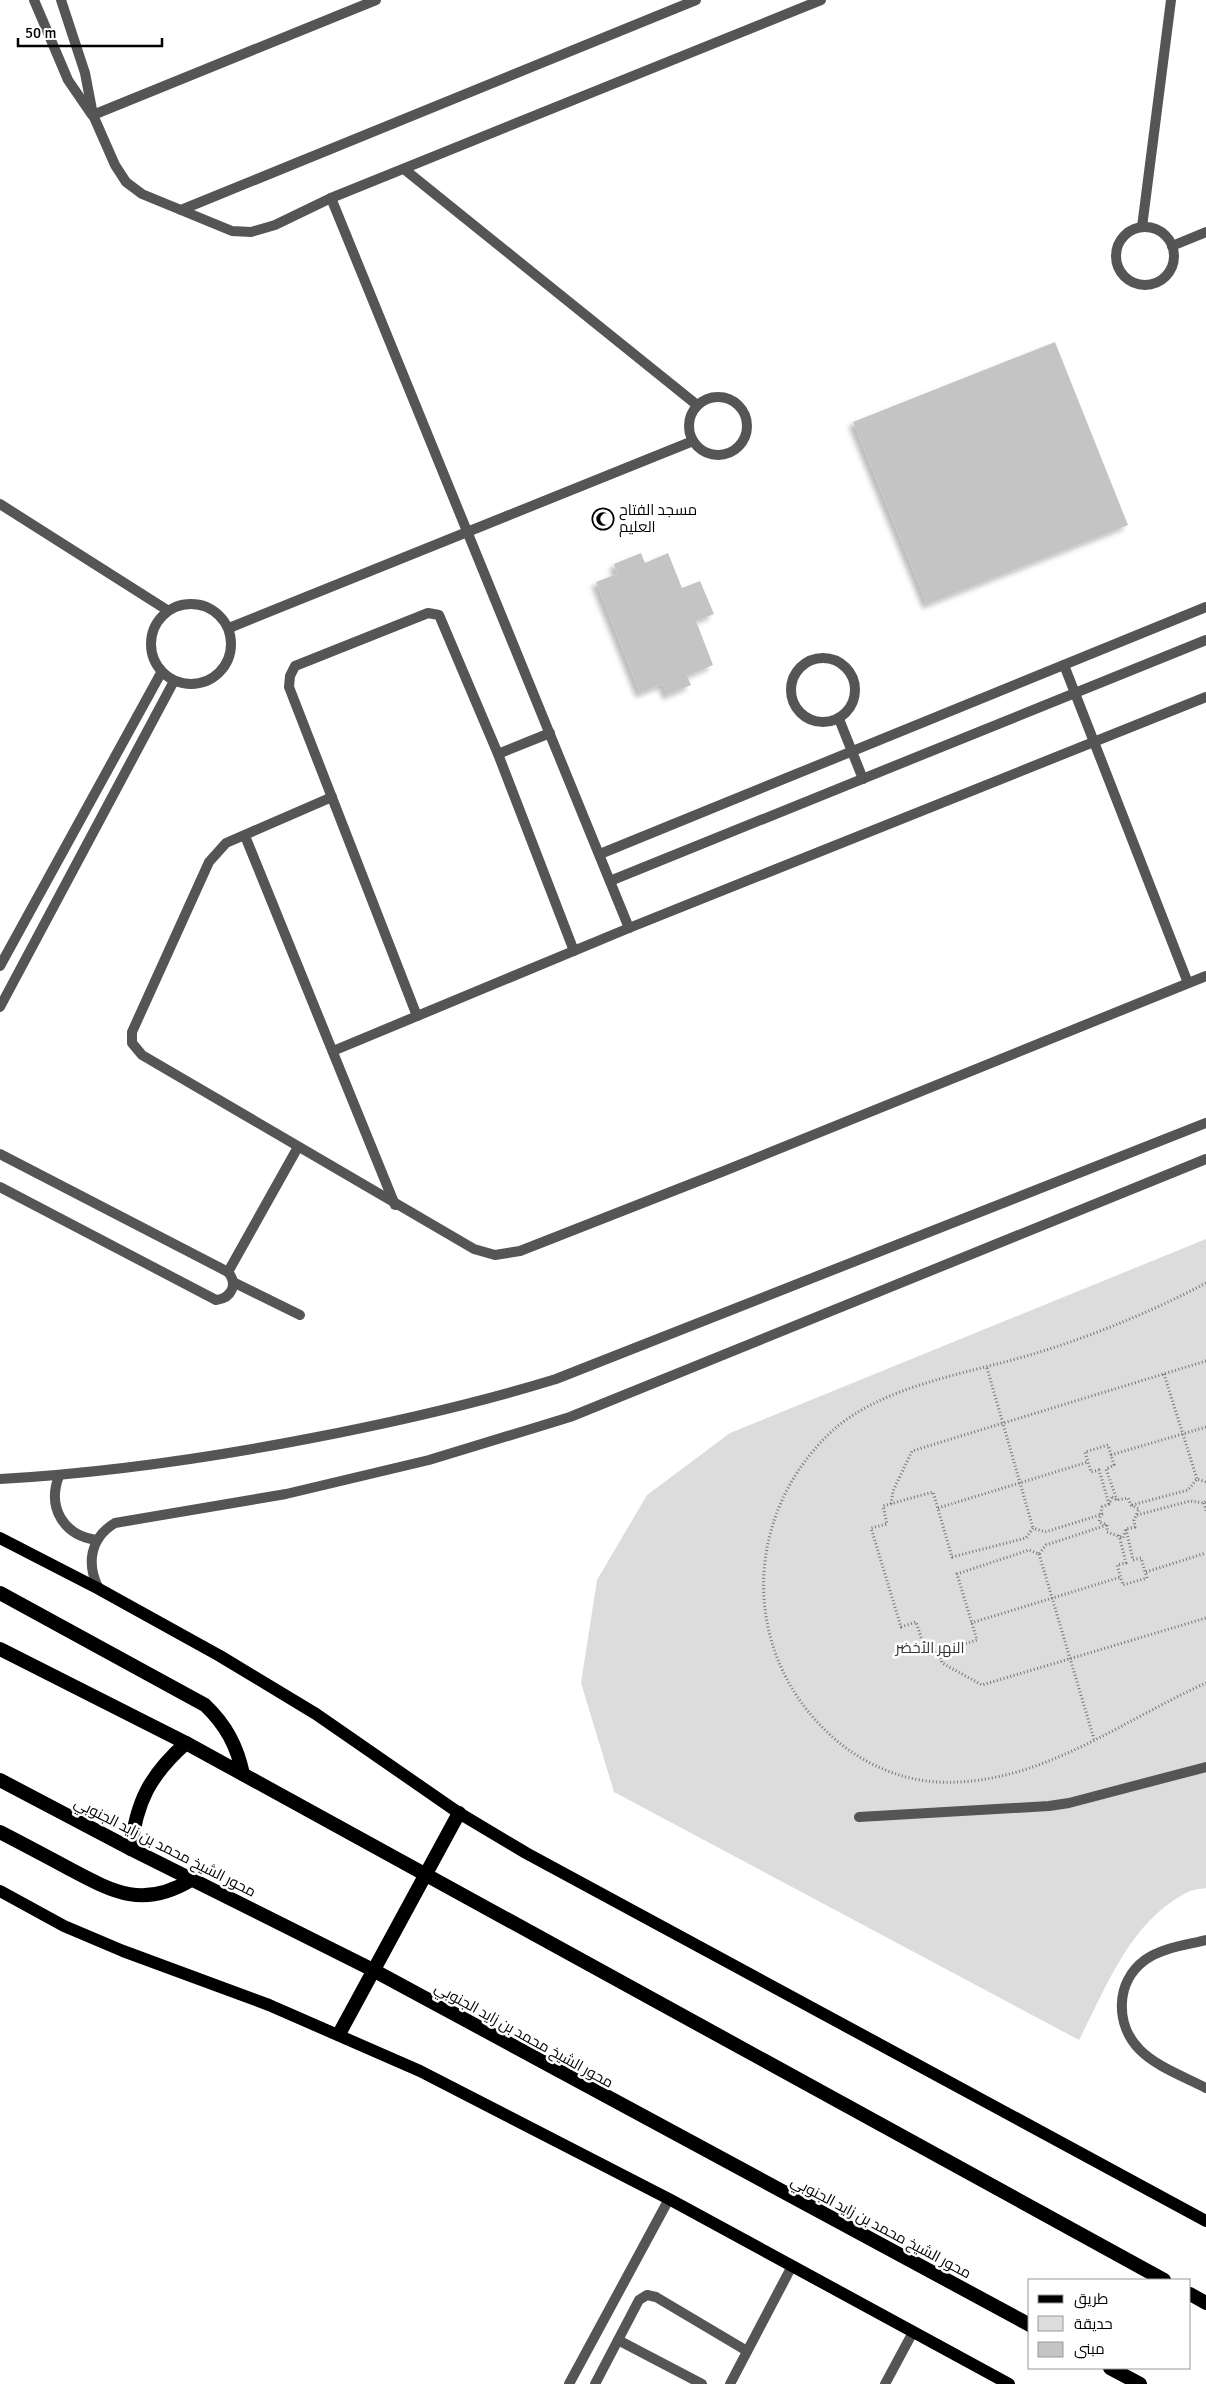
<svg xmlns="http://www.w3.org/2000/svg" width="1206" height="2384" font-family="Signika,Cairo,sans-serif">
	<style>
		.green { fill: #dcdcdc }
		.building { fill: #c4c4c4; filter: url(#shadow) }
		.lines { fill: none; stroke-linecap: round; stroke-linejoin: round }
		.path { stroke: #777; stroke-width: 3; stroke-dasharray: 1 2.5; stroke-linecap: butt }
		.service { stroke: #555; stroke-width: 10 }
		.minor { stroke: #555; stroke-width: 10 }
		.primary { stroke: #000; stroke-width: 12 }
		.trunk { stroke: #000; stroke-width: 14 }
		.labels { text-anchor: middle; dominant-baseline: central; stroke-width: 5; stroke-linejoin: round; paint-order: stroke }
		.poi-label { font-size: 15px; fill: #000; stroke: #fff; text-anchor: start }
		.park-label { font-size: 15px; fill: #333; stroke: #fff }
		.street-label { font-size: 15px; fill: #000; stroke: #fff }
	</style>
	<defs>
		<filter id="shadow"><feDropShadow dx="-4.5" dy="4.5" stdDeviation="2.5" flood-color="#0004"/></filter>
	</defs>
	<rect width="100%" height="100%" fill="#fff"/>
	<path class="green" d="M 1206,1239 L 1206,1888 C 1199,1889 1190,1890 1184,1894 C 1129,1924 1106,1988 1079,2040 L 614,1792 L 581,1683 L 597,1580 L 647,1495 L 730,1433 Z"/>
	<g class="building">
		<polygon points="1055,342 1128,525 927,604 853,422"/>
		<polygon points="641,553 645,563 668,553 682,588 700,581 714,614 696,621 713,665 687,676 691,685 667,695 663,684 640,693 596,582 617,574 614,564"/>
	</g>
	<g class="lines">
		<g class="path">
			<path d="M 1206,1283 C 1153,1311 1097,1334 1040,1352 C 973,1373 882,1384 830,1433 C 740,1519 741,1659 836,1740 C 864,1764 901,1780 937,1782 C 1037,1787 1119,1722 1206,1683"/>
			<polyline points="987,1368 1033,1528"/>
			<polyline points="1164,1374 1197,1479"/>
			<polyline points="1111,1455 1206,1427"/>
			<polygon points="1112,1497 1117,1500 1128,1498 1131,1505 1139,1509 1134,1520 1135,1527 1126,1529 1123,1538 1107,1532 1107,1525 1099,1522 1102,1507 1109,1504"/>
			<polyline points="1204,1503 1206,1511"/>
			<polyline points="891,1504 893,1491 912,1451 1206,1361"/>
			<polyline points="1109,1504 1099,1470 1091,1472 1085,1452 1108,1445 1114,1465 1106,1469 1117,1500"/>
			<polyline points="1132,1505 1188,1490 1197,1479 1206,1482"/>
			<polyline points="938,1508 1088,1462"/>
			<polyline points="1103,1514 1045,1532 1033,1528 1026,1538 952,1557 933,1492 883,1506 887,1524 871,1528 901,1627 916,1622 927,1655 977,1640 957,1574 1029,1550 1039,1554 1046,1545 1107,1525"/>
			<polyline points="1137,1515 1190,1501 1204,1503 1206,1501"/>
			<polyline points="1119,1535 1126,1563 1117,1565 1123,1585 1147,1578 1141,1558 1133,1560 1126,1529"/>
			<polyline points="1039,1554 1094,1739"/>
			<polyline points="1146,1572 1206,1553"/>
			<polyline points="971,1623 1121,1577"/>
			<polyline points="939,1651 942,1663 982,1685 1206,1618"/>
		</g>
		<g class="service">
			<polyline points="34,0 68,80 92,115"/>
			<polyline points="61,0 85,73 93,115 115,165 126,182 142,194 232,231 251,232 275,225 331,198 821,0"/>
			<polyline points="93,115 376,0"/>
			<polyline points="404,169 697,405"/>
			<polyline points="331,198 629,928"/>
			<polyline points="181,210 696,0"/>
			<polyline points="1142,227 1171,0"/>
			<circle cx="1145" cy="256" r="29"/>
			<polyline points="1172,246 1206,232"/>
			<circle cx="718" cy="426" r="29"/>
			<polyline points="0,504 167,610"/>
			<circle cx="191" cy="644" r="40"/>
			<polyline points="229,628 693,441"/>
			<circle cx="823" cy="690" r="32"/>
			<polyline points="1064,665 1188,983"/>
			<polyline points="839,719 863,779"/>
			<polyline points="498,754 550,733"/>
			<polyline points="332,797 226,843 209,862 132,1032 132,1043 142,1055 474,1249 495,1255 520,1251 724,1171 1206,976"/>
			<polyline points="245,836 395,1205"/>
			<polyline points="600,854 1206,607"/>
			<polyline points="610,881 1206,640"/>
			<polyline points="0,966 161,673"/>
			<polyline points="0,1007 174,681"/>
			<polyline points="417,1016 289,687 290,676 295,666 428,613 439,615 498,754 574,951"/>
			<polyline points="333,1051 629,928 1206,697"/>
			<polyline points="228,1272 298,1147"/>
			<polyline points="233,1282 300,1315"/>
			<polyline points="859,1817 1049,1806 1069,1803 1206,1767"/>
			<polyline points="618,2340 702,2384"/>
			<polyline points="569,2384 669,2199"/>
			<polyline points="595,2384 639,2300 647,2295 656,2297 747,2351"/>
			<polyline points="730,2384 792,2266"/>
			<polyline points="885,2384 913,2332"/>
		</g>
		<g class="minor">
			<path d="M 0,1154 L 228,1272 C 238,1284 232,1298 216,1300 L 0,1187"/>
			<path d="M 59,1476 C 47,1507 63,1535 96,1540"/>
			<path d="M 0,1479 C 105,1473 209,1458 312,1438 C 395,1422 475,1404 556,1379 L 1206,1123"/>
			<path d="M 99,1589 C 86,1564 90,1538 115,1523 L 286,1494 L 429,1460 L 570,1417 L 1206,1159"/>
			<path d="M 1206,1940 C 1186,1945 1161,1948 1145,1960 C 1115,1982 1115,2025 1140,2050 C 1157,2067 1185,2077 1206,2088"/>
		</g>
		<g class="primary">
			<polyline points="0,1538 99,1589 220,1656 316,1714 459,1813 526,1853 1206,2221"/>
			<polyline points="0,1891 64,1926 123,1951 269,2005 420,2071 669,2199 1009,2384"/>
		</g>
		<g class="trunk">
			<path d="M 0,1593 L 205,1705 C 226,1725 237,1746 243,1774"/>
			<polyline points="0,1649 186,1743 1164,2280"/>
			<polyline points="0,1780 131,1849 373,1970 1030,2325"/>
			<path d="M 0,1832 C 23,1844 46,1856 68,1868 C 113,1892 143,1909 191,1880"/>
			<path d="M 131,1849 C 136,1802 150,1775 186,1743"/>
			<polyline points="339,2034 459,1813"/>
			<polyline points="1190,2294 1206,2303"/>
			<polyline points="1110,2368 1140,2384"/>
		</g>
	</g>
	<defs>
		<g id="mosque-ring" transform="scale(1.125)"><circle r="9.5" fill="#fff" stroke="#000" stroke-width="1.5"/><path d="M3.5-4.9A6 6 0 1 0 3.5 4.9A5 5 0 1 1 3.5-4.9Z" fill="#000"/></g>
	</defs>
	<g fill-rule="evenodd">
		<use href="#mosque-ring" x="603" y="519"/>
	</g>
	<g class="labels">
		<g class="poi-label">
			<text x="619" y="510">مسجد الفتاح<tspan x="619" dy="17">العليم</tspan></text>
		</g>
		<g class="park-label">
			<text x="930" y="1648">النهر الأخضر</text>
		</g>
		<g class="street-label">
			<text transform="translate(165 1847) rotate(27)">محور الشيخ محمد بن زايد الجنوبي</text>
			<text transform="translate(524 2035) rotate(29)">محور الشيخ محمد بن زايد الجنوبي</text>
			<text transform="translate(881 2227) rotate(28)">محور الشيخ محمد بن زايد الجنوبي</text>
		</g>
	</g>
	<rect x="1028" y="2279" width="162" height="90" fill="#ffffff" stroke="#999999"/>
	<rect x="1038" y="2295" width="25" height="8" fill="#000000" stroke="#999999"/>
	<text x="1074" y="2304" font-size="15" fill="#000000">طريق</text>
	<rect x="1038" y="2316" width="25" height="15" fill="#dcdcdc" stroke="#999999"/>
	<text x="1074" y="2329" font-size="15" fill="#000000">حديقة</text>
	<rect x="1038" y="2342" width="25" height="15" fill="#c4c4c4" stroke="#999999"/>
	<text x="1074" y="2354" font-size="15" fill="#000000">مبنى</text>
	<path d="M18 38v8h144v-8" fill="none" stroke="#000000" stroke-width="2.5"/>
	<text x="25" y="38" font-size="15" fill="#000000" stroke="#ffffff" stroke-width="4" paint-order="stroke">50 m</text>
</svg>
